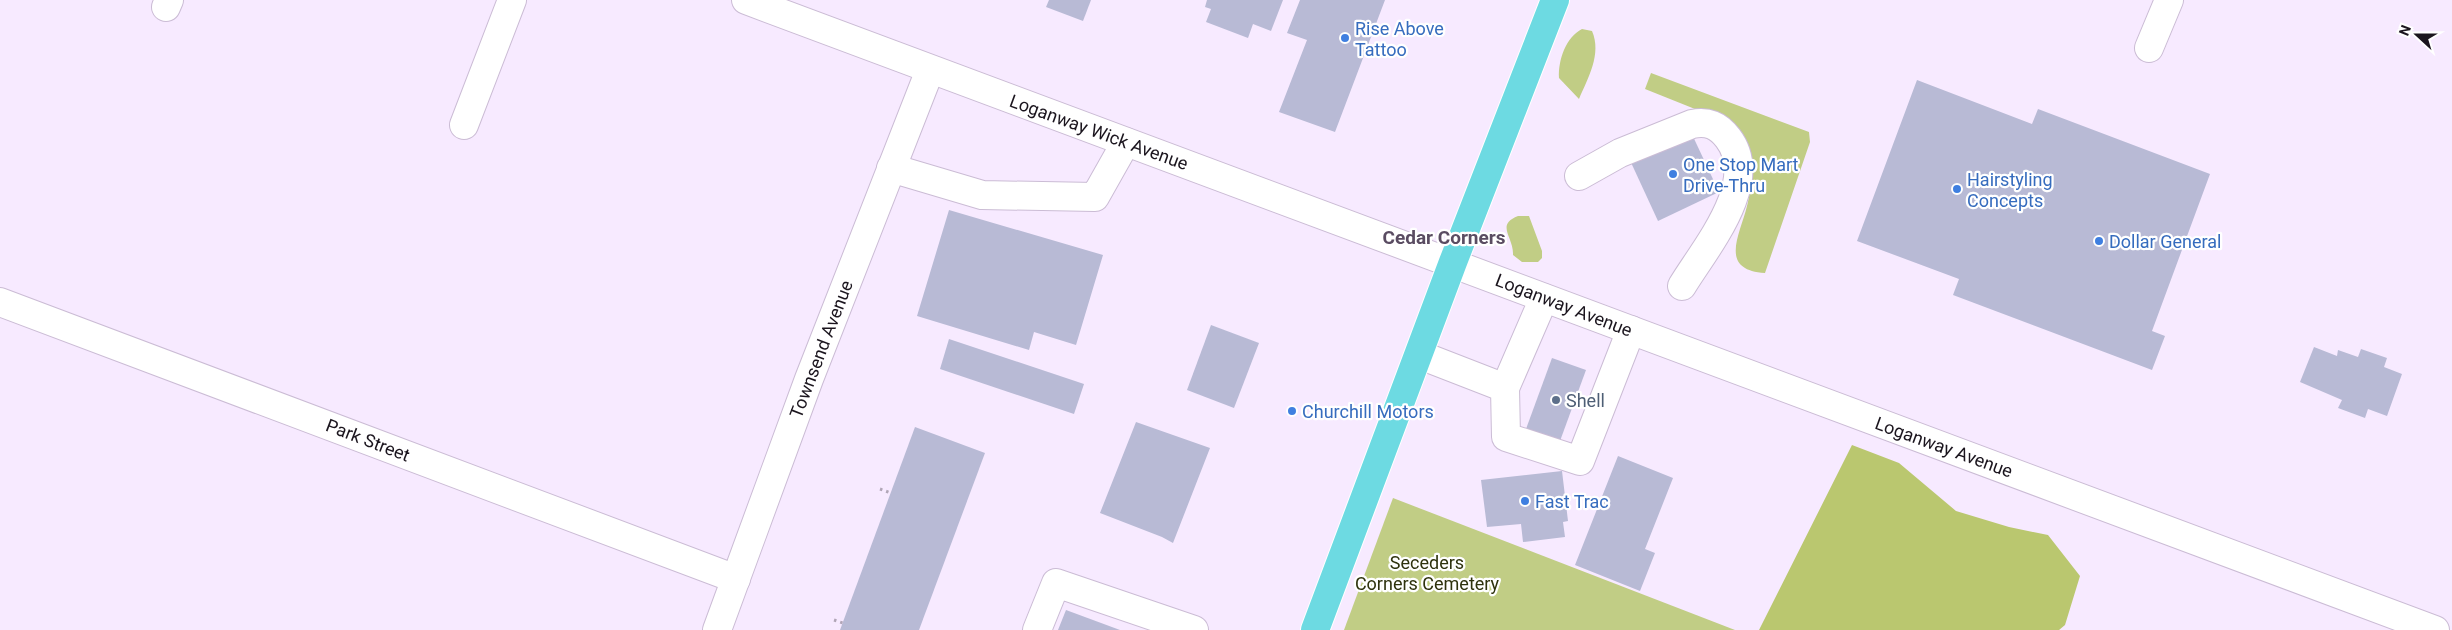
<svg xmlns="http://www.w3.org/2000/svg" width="2452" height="630" font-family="Roboto,sans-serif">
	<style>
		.green { fill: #c1cd85 }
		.forest { fill: #bac76f }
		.building { fill: #b8bad5 }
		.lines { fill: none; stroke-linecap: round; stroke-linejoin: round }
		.minor-casing { stroke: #cbbcd5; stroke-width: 30 }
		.major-casing { stroke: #fff; stroke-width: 30 }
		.path { stroke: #b1a6b7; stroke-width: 3; stroke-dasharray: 2.5 4; stroke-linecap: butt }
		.minor { stroke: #fff; stroke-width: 28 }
		.major { stroke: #6ddae2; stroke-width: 28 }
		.shop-dot { fill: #3f7fe0; stroke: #fff; stroke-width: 2 }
		.service-dot { fill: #5c6f8a; stroke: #fff; stroke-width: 2 }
		.labels { text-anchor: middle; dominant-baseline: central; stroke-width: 4.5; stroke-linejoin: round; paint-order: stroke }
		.shop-label { font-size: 18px; fill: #366cbe; stroke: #fff; text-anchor: start }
		.street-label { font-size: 18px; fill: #1b151e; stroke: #fff }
		.service-label { font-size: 18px; fill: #4e5e75; stroke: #fff; text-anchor: start }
		.park-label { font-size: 18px; fill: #2e320d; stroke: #fff }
		.neighbourhood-label { font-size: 19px; font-weight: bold; fill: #5a4c62; stroke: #fff }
	</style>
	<rect width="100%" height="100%" fill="#f7eaff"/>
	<g class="green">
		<path d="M 1582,29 L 1592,31 C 1602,54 1588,78 1579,99 L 1559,78 C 1558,60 1566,37 1582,29 Z"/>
		<path d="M 1651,73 L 1809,132 L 1810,142 L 1765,273 C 1718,270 1740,235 1747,206 C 1750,195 1752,176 1749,164 C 1747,154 1720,122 1712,111 L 1695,109 L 1645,89 Z"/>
		<path d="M 1518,216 L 1529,216 L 1542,251 L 1542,258 L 1538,262 L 1522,262 L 1513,255 C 1514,237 1495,225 1518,216 Z"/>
		<polygon points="1393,498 1735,630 1344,630"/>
	</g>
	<polygon class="forest" points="1852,445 1899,463 1956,511 2009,527 2048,535 2080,576 2065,625 2059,630 1759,630"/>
	<g class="building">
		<polygon points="1049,0 1091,0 1083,21 1046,7"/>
		<polygon points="1207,0 1283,0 1271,31 1253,24 1248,38 1206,22 1211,9 1205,7"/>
		<polygon points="1300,0 1385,0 1335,132 1279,112 1307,40 1287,33"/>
		<polygon points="1917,80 2032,124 2038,109 2210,174 2152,331 2165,336 2152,370 1953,295 1959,279 1857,241"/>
		<polygon points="1689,128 1719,192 1658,221 1628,156"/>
		<polygon points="949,210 1103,255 1076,345 1034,332 1029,350 917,316"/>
		<polygon points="1211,325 1259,343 1234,408 1187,390"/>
		<polygon points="949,339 1084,384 1074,414 940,369"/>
		<polygon points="2314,347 2337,356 2338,350 2358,357 2361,349 2387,358 2384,367 2402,374 2387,416 2368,409 2365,418 2338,408 2342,400 2300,382"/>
		<polygon points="1552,358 1586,370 1560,441 1526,429"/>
		<polygon points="1136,422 1210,448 1173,543 1162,537 1100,513"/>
		<polygon points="915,427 985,453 919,630 840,630"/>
		<polygon points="1618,456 1673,478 1645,549 1655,553 1640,591 1575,565"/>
		<polygon points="1562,471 1568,521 1563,522 1565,537 1523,542 1521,524 1487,527 1481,480"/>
		<polygon points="1066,610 1120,630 1058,630"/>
	</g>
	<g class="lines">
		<g class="minor-casing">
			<g id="minor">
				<polyline points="746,0 2435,630"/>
				<polyline points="166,7 169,0"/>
				<polyline points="2149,48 2169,0"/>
				<polyline points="464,125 512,0"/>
				<polyline points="891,168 982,195 1095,197 1126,142"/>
				<path d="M 1579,176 L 1620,153 L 1692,124 C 1708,121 1718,125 1728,138 C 1762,182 1705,248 1682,286"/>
				<polyline points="0,302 736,579"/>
				<polyline points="1420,355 1505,388 1506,437 1580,461 1631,330"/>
				<polyline points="1505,388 1544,298"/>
				<polyline points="717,630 809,379 930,70"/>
				<polyline points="1037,630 1056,583 1194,630"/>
			</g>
		</g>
		<g class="major-casing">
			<polyline id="major" points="1315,630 1453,262 1555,0"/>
		</g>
		<g class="path">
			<polyline points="880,489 891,493"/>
			<polyline points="834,620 843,623"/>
		</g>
		<use href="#minor" class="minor"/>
		<use href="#major" class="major"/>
	</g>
	<g class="shop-dot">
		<circle cx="1345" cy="38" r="5"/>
		<circle cx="1673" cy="174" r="5"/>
		<circle cx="1957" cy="189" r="5"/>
		<circle cx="2099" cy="241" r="5"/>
		<circle cx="1292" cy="411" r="5"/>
		<circle cx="1525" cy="501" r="5"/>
	</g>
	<circle class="service-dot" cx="1556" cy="400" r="5"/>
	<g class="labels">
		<g class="shop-label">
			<text x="1355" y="28">Rise Above<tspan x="1355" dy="21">Tattoo</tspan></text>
			<text x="1683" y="164">One Stop Mart<tspan x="1683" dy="21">Drive-Thru</tspan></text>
			<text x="1967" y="179">Hairstyling<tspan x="1967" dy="21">Concepts</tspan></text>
			<text x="2109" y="241">Dollar General</text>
			<text x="1302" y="411">Churchill Motors</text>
			<text x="1535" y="501">Fast Trac</text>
		</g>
		<g class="street-label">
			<text transform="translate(1099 132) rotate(20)">Loganway Wick Avenue</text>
			<text transform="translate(1564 305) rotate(21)">Loganway Avenue</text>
			<text transform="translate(821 349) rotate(-69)">Townsend Avenue</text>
			<text transform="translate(368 440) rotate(21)">Park Street</text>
			<text transform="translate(1944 447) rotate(20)">Loganway Avenue</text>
		</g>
		<g class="service-label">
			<text x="1566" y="400">Shell</text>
		</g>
		<g class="park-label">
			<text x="1427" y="562">Seceders<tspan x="1427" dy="21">Corners Cemetery</tspan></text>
		</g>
		<g class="neighbourhood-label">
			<text x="1444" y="237">Cedar Corners</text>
		</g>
	</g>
	<g transform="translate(2417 35) rotate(291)" stroke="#ffffff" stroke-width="4" paint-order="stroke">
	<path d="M0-4L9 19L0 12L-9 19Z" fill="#1b151e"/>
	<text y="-8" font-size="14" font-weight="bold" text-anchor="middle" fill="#1b151e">N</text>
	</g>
</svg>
